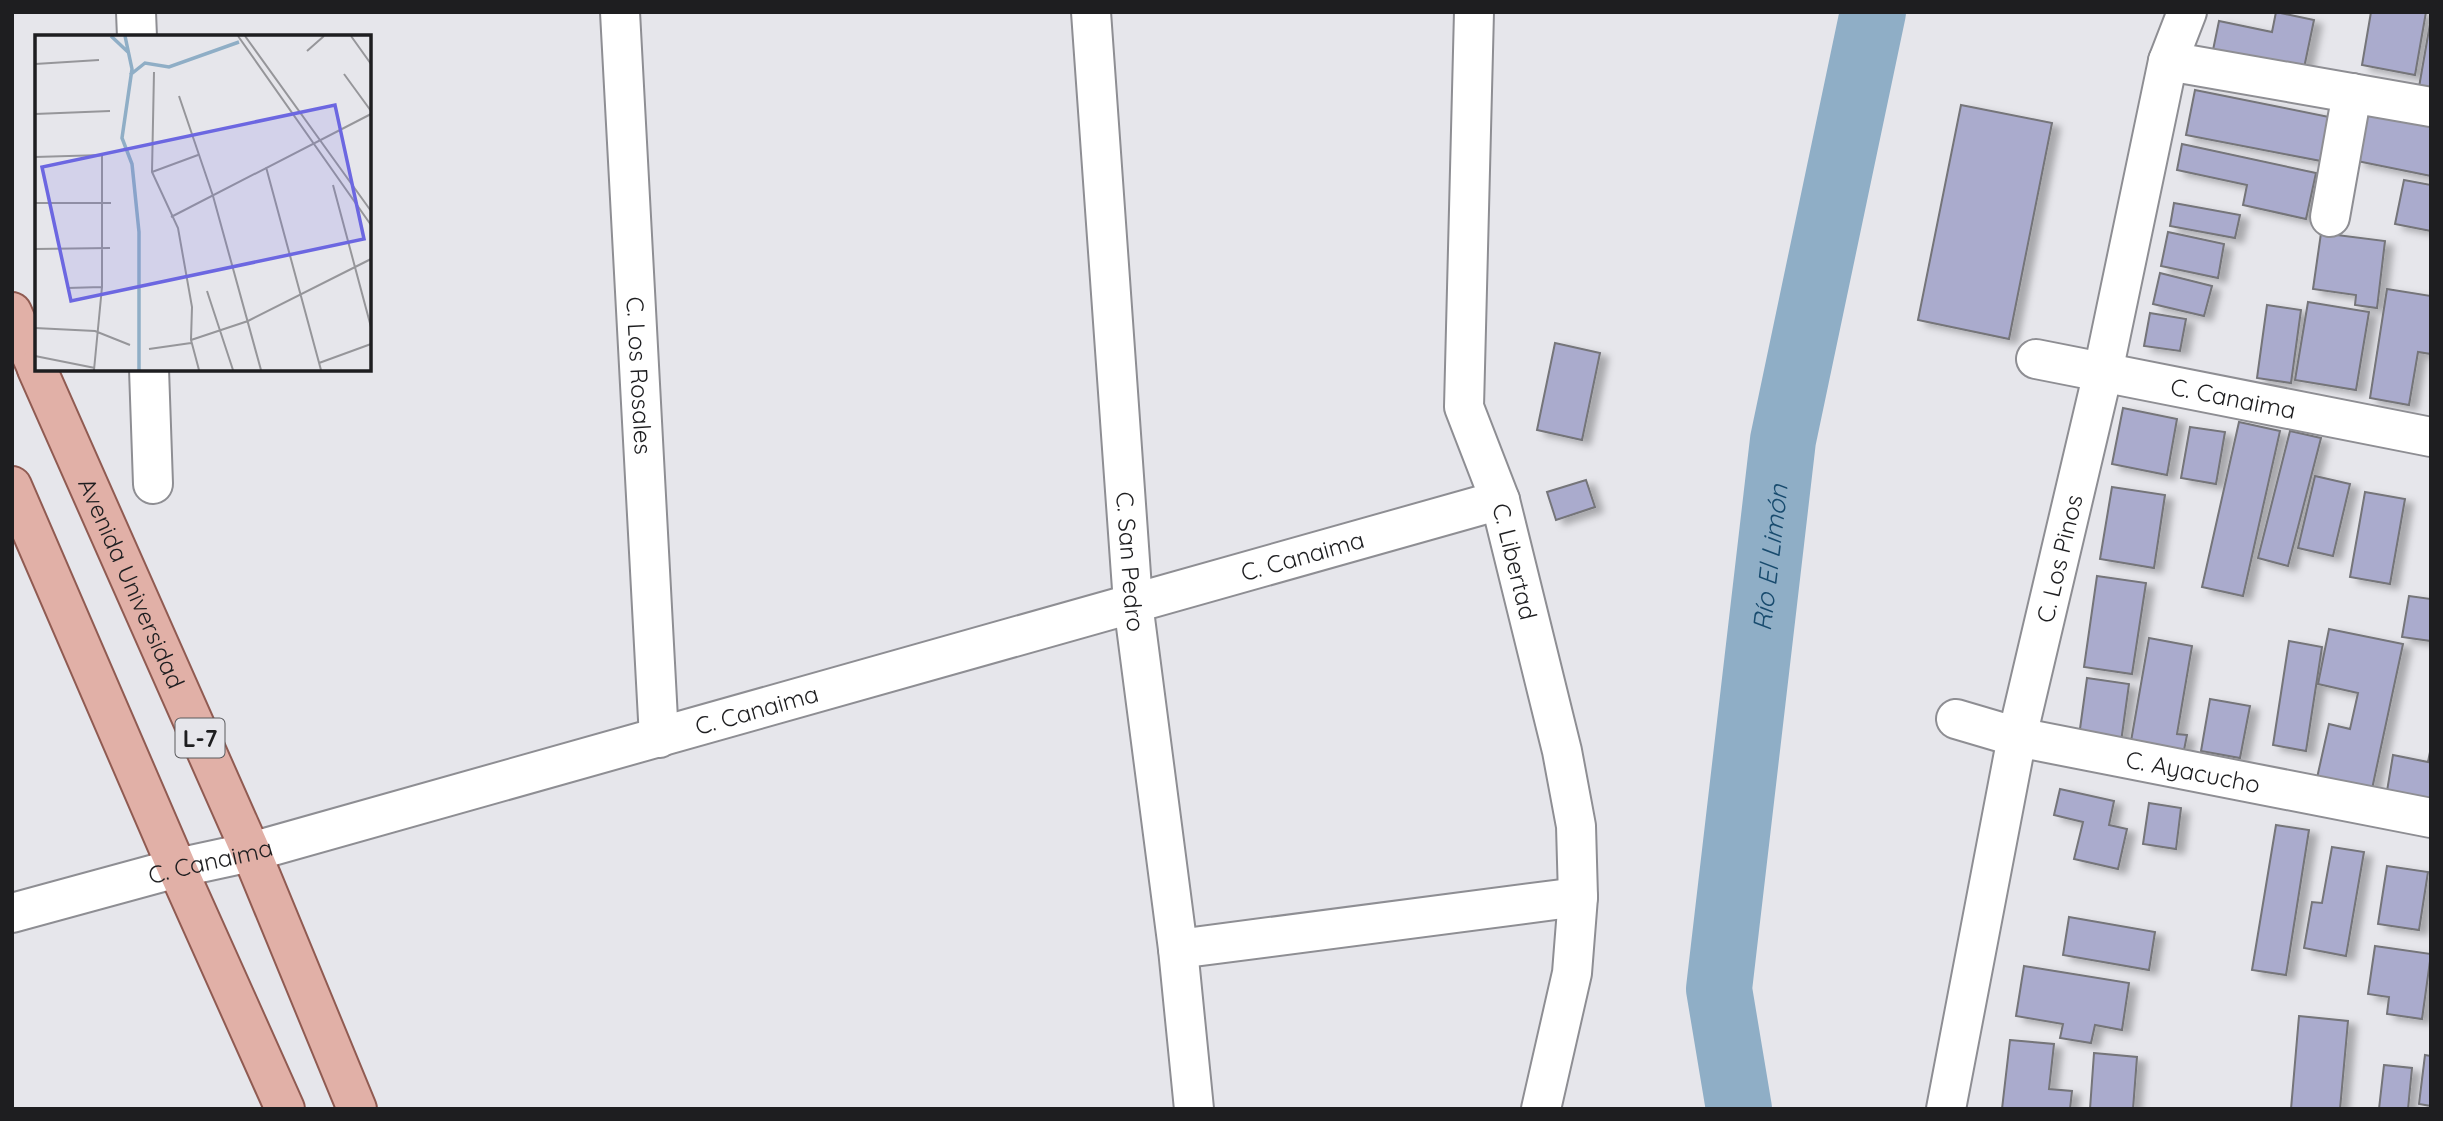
<svg xmlns="http://www.w3.org/2000/svg" width="2443" height="1121" font-family="Quicksand,sans-serif">
	<style>
		.lines { fill: none; stroke-linecap: round; stroke-linejoin: round }
		.river { stroke: #8faec6; stroke-width: 66 }
		.building { fill: #aaabcd; stroke: #747479; stroke-width: 2; filter: url(#shadow) }
		.minor-casing { stroke: #8e8e93; stroke-width: 42 }
		.primary-casing { stroke: #905b52; stroke-width: 42 }
		.minor { stroke: #fff; stroke-width: 38 }
		.primary { stroke: #e1b0a7; stroke-width: 38 }
		.labels { text-anchor: middle; dominant-baseline: central; stroke-width: 5; stroke-linejoin: round; paint-order: stroke }
		.shield { fill: #e6e6eb; stroke: #5a5a5d; stroke-width: 2 }
		.shield-label { font-size: 23px; font-weight: bold; fill: #1e1e20 }
		.street-label { font-size: 24px; fill: #1e1e20; stroke: #e6e6eb }
		.water-label { font-size: 26px; font-style: italic; fill: #184b6e; stroke: #e6e6eb }
		.inset-river { fill: none; stroke: #8faec6; stroke-width: 3.5 }
		.inset-road { fill: none; stroke: #96969a; stroke-width: 2 }
		.view { fill: #6c67e1; fill-opacity: 0.15; stroke: #6c67e1; stroke-width: 3.5 }
		.inset-edge { fill: none; stroke: #1e1e20; stroke-width: 3.5 }
	</style>
	<defs>
		<filter id="shadow"><feDropShadow dx="8" dy="4.5" stdDeviation="3.5" flood-color="#0004"/></filter>
	</defs>
	<rect width="100%" height="100%" fill="#e6e6eb"/>
	<g class="lines">
		<path class="river" id="s1" d="M 1739,1109 L 1719,989 L 1783,440 L 1873,12"/>
	</g>
	<g class="building">
		<polygon points="2276,12 2314,20 2304,68 2213,50 2219,21 2272,32"/>
		<polygon points="2371,12 2426,12 2415,75 2362,65"/>
		<polygon points="2430,24 2431,24 2431,89 2419,87"/>
		<polygon points="2195,90 2329,117 2321,161 2186,135"/>
		<polygon points="1961,105 2052,123 2009,339 1918,320"/>
		<polygon points="2368,113 2431,126 2431,176 2357,161"/>
		<polygon points="2182,144 2316,173 2306,219 2243,205 2247,185 2177,170"/>
		<polygon points="2404,180 2431,185 2431,231 2395,224"/>
		<polygon points="2174,203 2240,215 2235,238 2170,226"/>
		<polygon points="2168,232 2224,244 2218,278 2161,266"/>
		<polygon points="2321,233 2385,241 2377,308 2355,305 2356,295 2313,289"/>
		<polygon points="2160,273 2212,286 2204,316 2153,304"/>
		<polygon points="2387,289 2431,296 2431,354 2418,352 2409,405 2370,398"/>
		<polygon points="2308,302 2369,312 2356,390 2295,380"/>
		<polygon points="2267,305 2301,310 2291,383 2257,378"/>
		<polygon points="2150,313 2186,319 2180,351 2144,346"/>
		<polygon points="1555,343 1600,353 1582,440 1537,430"/>
		<polygon points="2123,408 2177,419 2167,475 2112,464"/>
		<polygon points="2239,422 2280,431 2243,596 2202,587"/>
		<polygon points="2190,427 2225,432 2216,484 2181,478"/>
		<polygon points="2290,431 2321,438 2288,566 2258,558"/>
		<polygon points="2315,476 2350,484 2333,556 2298,548"/>
		<polygon points="1586,480 1595,507 1556,520 1547,492"/>
		<polygon points="2112,487 2165,495 2154,568 2100,559"/>
		<polygon points="2365,492 2405,499 2390,584 2350,577"/>
		<polygon points="2097,576 2146,583 2132,674 2084,667"/>
		<polygon points="2409,596 2431,599 2431,641 2402,637"/>
		<polygon points="2329,629 2403,644 2372,789 2317,778 2329,724 2350,729 2358,693 2318,684"/>
		<polygon points="2149,638 2192,646 2177,734 2187,735 2183,755 2130,747"/>
		<polygon points="2289,641 2322,647 2306,751 2273,745"/>
		<polygon points="2087,678 2129,684 2121,742 2079,736"/>
		<polygon points="2210,699 2250,706 2240,758 2201,751"/>
		<polygon points="2431,747 2431,805 2386,797 2393,755 2428,762"/>
		<polygon points="2060,789 2114,801 2109,825 2127,829 2118,869 2074,859 2083,822 2054,815"/>
		<polygon points="2149,803 2181,808 2176,849 2143,844"/>
		<polygon points="2276,825 2309,830 2286,975 2252,970"/>
		<polygon points="2332,847 2364,852 2346,956 2304,948 2312,902 2322,903"/>
		<polygon points="2387,866 2428,872 2419,930 2378,924"/>
		<polygon points="2069,917 2155,932 2149,970 2063,955"/>
		<polygon points="2375,946 2431,954 2422,1019 2387,1014 2389,997 2368,994"/>
		<polygon points="2024,966 2129,983 2122,1030 2095,1025 2091,1043 2060,1038 2063,1024 2016,1016"/>
		<polygon points="2299,1016 2348,1021 2340,1109 2291,1109"/>
		<polygon points="2010,1040 2054,1044 2049,1089 2072,1091 2070,1109 2002,1109"/>
		<polygon points="2094,1053 2137,1057 2133,1109 2090,1109"/>
		<polygon points="2425,1055 2431,1056 2431,1106 2419,1104"/>
		<polygon points="2384,1065 2412,1068 2408,1109 2379,1109"/>
	</g>
	<g class="lines">
		<g class="minor-casing">
			<g id="minor">
				<polyline points="136,12 137,37"/>
				<path id="s2" d="M 620,12 L 659,738"/>
				<path id="s3" d="M 1091,12 L 1133,603 L 1178,949 L 1194,1109"/>
				<path id="s4" d="M 1474,12 L 1464,407 L 1500,500 L 1562,751 L 1576,826 L 1578,897 L 1572,973 L 1541,1109"/>
				<polyline points="2168,61 2431,107"/>
				<polyline points="2330,217 2352,93"/>
				<path id="s5" d="M 2036,359 L 2431,437"/>
				<polyline points="149,369 153,484"/>
				<path id="s6" d="M 1956,719 L 2017,737 L 2431,818"/>
				<path id="s7" d="M 12,913 L 177,868 L 251,852 L 1500,500"/>
				<polyline points="1178,949 1578,897"/>
				<path id="s8" d="M 1946,1109 L 2017,737 L 2103,372 L 2168,61 L 2187,12"/>
			</g>
		</g>
		<g class="primary-casing">
			<g id="primary">
				<polyline points="12,312 37,368"/>
				<path id="s9" d="M 37,369 L 251,852 L 357,1109"/>
				<polyline points="12,486 177,868 285,1109"/>
			</g>
		</g>
		<use href="#minor" class="minor"/>
		<use href="#primary" class="primary"/>
	</g>
	<g class="labels">
		<rect class="shield" x="175.5" y="718.5" width="49" height="39" rx="5"/>
		<g class="shield-label">
			<text x="200" y="738">L-7</text>
		</g>
		<g class="street-label">
			<text stroke="none"><textPath href="#s2" startOffset="364">C. Los Rosales</textPath></text>
			<text stroke="none"><textPath href="#s5" startOffset="201">C. Canaima</textPath></text>
			<text stroke="none"><textPath href="#s7" startOffset="1339">C. Canaima</textPath></text>
			<text stroke="none"><textPath href="#s8" startOffset="562">C. Los Pinos</textPath></text>
			<text stroke="none"><textPath href="#s3" startOffset="551">C. San Pedro</textPath></text>
			<text stroke="none"><textPath href="#s4" startOffset="558">C. Libertad</textPath></text>
			<text stroke="none"><textPath href="#s9" startOffset="234">Avenida Universidad</textPath></text>
			<text stroke="none"><textPath href="#s7" startOffset="772">C. Canaima</textPath></text>
			<text stroke="none"><textPath href="#s6" startOffset="243">C. Ayacucho</textPath></text>
			<text stroke="none"><textPath href="#s7" startOffset="205">C. Canaima</textPath></text>
		</g>
		<g class="water-label">
			<text stroke="none"><textPath href="#s1" startOffset="556">Río El Limón</textPath></text>
		</g>
	</g>
	<g transform="translate(35 35)">
		<rect width="336" height="336" fill="#e6e6eb"/>
		<path class="inset-river" d="M 76,1 L 94,18M 90,1 L 97,34 L 87,103 L 97,129 L 104,197 L 104,335M 95,40 L 110,28 L 134,32 L 204,7"/>
		<path class="inset-road" d="M 203,1 L 336,190M 210,1 L 336,176M 316,1 L 336,29M 272,16 L 289,1M 0,29 L 64,25M 119,37 L 117,137 L 143,193 L 157,272 L 156,305 L 164,335M 309,39 L 336,76M 144,61 L 178,161 L 226,335M 0,79 L 75,76M 0,122 L 67,120 L 67,252 L 59,335M 231,132 L 286,335M 117,137 L 163,120M 298,150 L 336,292M 0,168 L 76,168M 136,182 L 336,79M 0,214 L 75,213M 32,253 L 67,252M 172,256 L 198,335M 0,293 L 60,296 L 95,310M 156,305 L 213,286 L 336,224M 114,314 L 156,308M 0,321 L 60,333M 284,328 L 336,309"/>
		<path class="view" d="M 300,70 L 329,204 L 36,266 L 7,132 Z"/>
		<rect width="336" height="336" class="inset-edge"/>
	</g>
	<rect width="2443" height="1121" fill="none" stroke="#1e1e20" stroke-width="28"/>
</svg>
